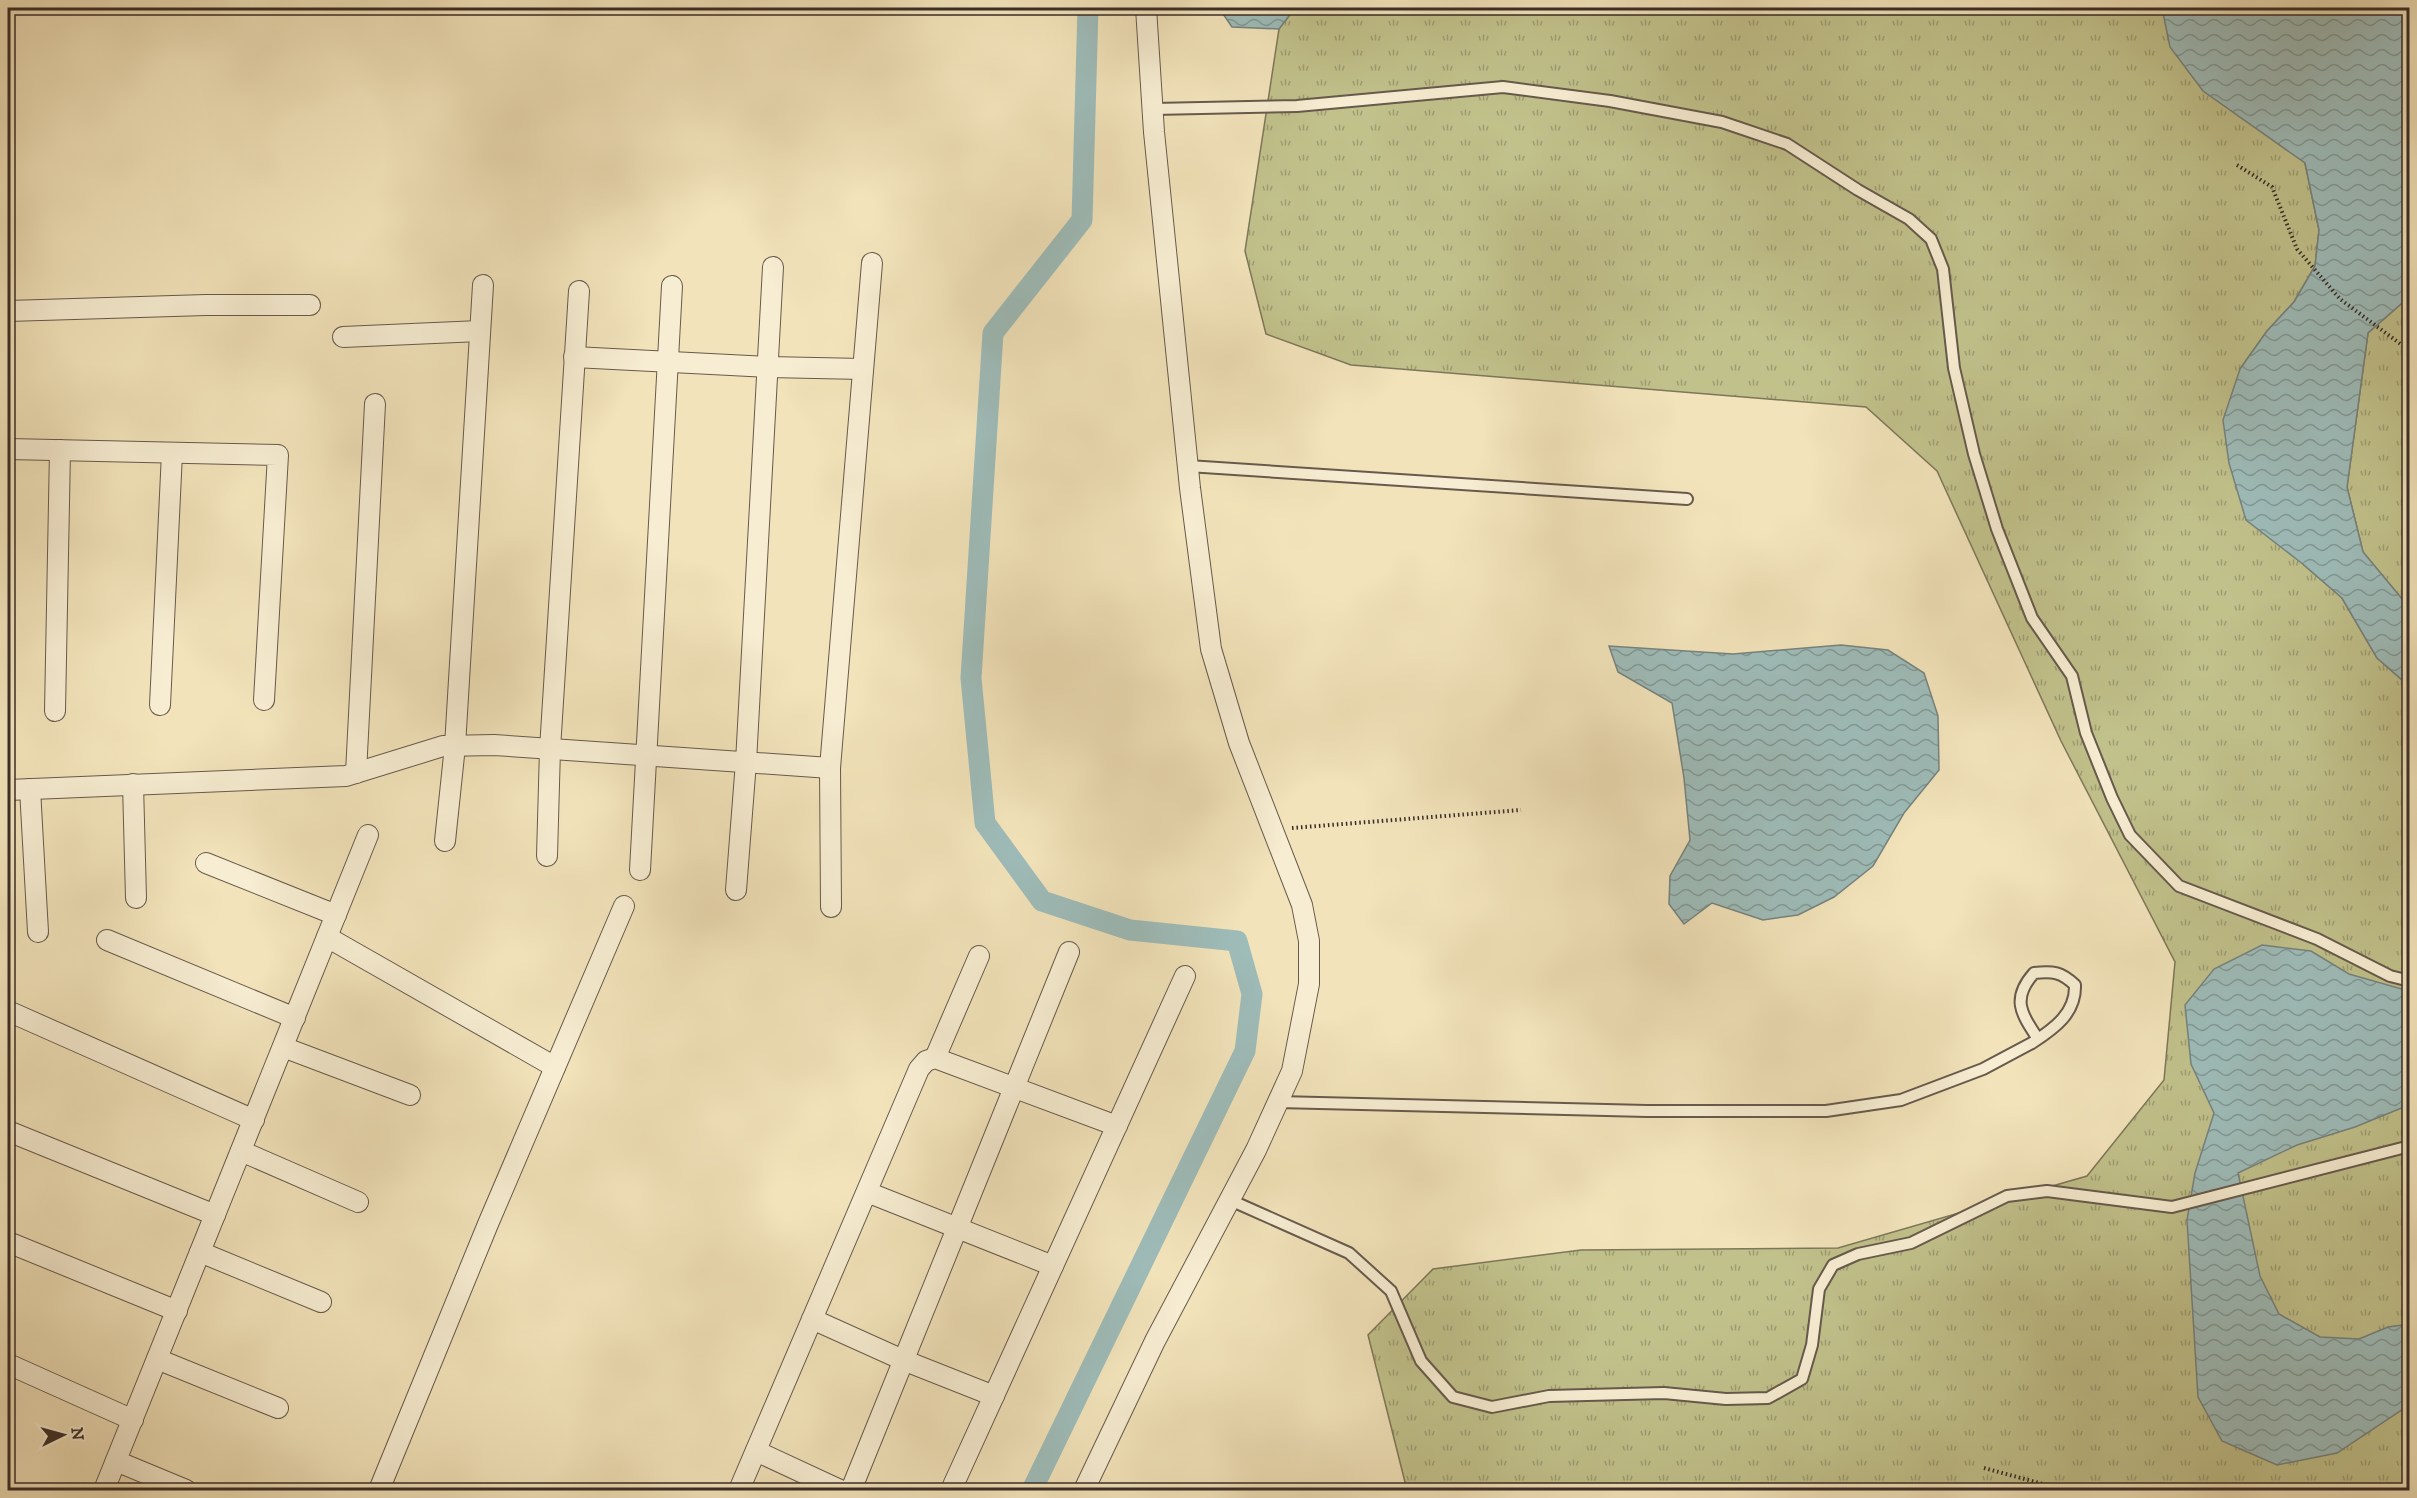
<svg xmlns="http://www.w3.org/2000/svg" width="2417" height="1498" font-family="'IM FELL DW Pica',serif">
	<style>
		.grass { fill: url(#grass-tufts); stroke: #7d775a; stroke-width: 1.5 }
		.water { fill: url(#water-waves); stroke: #76837f; stroke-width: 1.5 }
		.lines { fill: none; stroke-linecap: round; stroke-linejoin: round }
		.canal { stroke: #9ebcb9; stroke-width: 21 }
		.lane-casing { stroke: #675a4c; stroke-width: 14 }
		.street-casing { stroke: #675a4c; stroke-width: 22 }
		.path { stroke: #392d28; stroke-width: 4; stroke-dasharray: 1.5 3; stroke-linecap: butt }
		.lane { stroke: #f7edd2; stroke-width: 10 }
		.street { stroke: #f7edd2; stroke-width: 20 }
	</style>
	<defs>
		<pattern id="grass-tufts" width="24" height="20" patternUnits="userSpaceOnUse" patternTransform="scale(1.5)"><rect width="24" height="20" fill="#c1c18b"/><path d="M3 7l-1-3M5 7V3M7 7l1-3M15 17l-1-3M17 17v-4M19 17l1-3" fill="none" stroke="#9e9d72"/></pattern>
		<pattern id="water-waves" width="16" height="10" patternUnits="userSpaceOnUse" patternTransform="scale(1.5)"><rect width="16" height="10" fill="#9ebcb9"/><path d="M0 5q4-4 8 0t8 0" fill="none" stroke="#829996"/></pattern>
	</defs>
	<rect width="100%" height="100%" fill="#f2e3ba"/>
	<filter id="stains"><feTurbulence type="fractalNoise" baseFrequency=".00333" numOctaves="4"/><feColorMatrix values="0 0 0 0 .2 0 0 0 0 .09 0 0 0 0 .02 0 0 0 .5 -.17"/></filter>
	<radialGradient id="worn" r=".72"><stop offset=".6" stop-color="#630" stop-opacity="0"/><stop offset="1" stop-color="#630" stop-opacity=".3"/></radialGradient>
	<g class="grass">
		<polygon points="1295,8 1761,8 1772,10 1778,8 2162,8 2305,163 2319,230 2315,266 2294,302 2267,331 2240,369 2304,565 2342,598 2377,658 2409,686 2409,1490 1407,1490 1368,1335 1433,1269 1581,1250 1838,1248 2087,1176 2164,1080 2175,962 2061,741 1937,471 1866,407 1351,365 1266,334 1245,251 1279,29"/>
		<polygon points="2409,297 2409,603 2402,599 2363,552 2347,487 2368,333"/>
	</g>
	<g class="water">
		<polygon points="1219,8 1295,8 1279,29 1232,27"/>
		<polygon points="2162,8 2409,8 2409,297 2368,333 2347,487 2363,552 2402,599 2409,603 2409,686 2377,658 2342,598 2304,565 2246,520 2229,463 2223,420 2240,369 2267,331 2294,302 2315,266 2319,230 2305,163 2203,91 2170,47"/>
		<polygon points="1841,645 1888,650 1924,673 1938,716 1939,770 1904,813 1873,866 1834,897 1798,915 1763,920 1712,903 1684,924 1669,904 1670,876 1690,840 1684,778 1672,703 1618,672 1609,646 1733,654"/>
		<polygon points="2262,945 2311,951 2349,974 2409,991 2409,1105 2355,1127 2297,1145 2238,1173 2260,1276 2279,1314 2320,1337 2359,1339 2388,1327 2409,1324 2409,1405 2337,1453 2277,1465 2222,1441 2198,1397 2187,1220 2195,1173 2214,1113 2191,1064 2185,1005 2214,969"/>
	</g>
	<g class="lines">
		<polyline class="canal" points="1032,1490 1245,1051 1252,994 1237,941 1130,930 1042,901 985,823 971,678 993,333 1082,220 1088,8"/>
		<g class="lane-casing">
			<g id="lane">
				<polyline points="1154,109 1297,106 1503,87 1610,101 1722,122 1787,144 1858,190 1909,219 1931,239 1943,269 1954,368 1974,454 1997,529 2032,618 2072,676 2086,733 2112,798 2130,835 2179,886 2317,939 2390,976 2410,981"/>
				<polyline points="1188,466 1687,499"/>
				<path d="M 1278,1102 L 1647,1111 L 1826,1111 L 1901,1100 L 1983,1069 L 2032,1043 C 2055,1028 2076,1013 2075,985 C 2061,972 2054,971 2034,973 C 2011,999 2021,1013 2038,1039"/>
				<polyline points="1230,1200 1349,1253 1391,1291 1421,1361 1453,1397 1492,1407 1549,1396 1664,1393 1726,1399 1768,1398 1802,1379 1812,1345 1819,1289 1833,1265 1858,1254 1911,1243 2007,1196 2047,1191 2172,1207 2410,1146"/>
			</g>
		</g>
		<g class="street-casing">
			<g id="street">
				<polyline points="8,311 206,305 310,305"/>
				<polyline points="343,337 480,331"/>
				<polyline points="574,357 768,367 863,369"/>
				<polyline points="8,449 278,455 264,700"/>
				<polyline points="160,705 172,453"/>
				<polyline points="55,711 60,450"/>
				<polyline points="356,773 375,404"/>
				<polyline points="133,784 136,898"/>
				<polyline points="30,789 38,932"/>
				<polyline points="8,790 346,776 443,746 494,745 830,768"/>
				<polyline points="445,841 455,746 483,285"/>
				<polyline points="547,856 550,749 579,291"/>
				<polyline points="206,863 336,915"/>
				<polyline points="640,870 672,286"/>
				<polyline points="736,890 746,762 773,267"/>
				<polyline points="831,907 830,768 872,263"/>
				<polyline points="327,937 555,1067"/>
				<polyline points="107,940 295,1018"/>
				<polyline points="8,1011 254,1120"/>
				<polyline points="283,1047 410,1095"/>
				<polyline points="935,1058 979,956"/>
				<polyline points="8,1131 215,1215"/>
				<polyline points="241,1151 358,1202"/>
				<polyline points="867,1192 1053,1266"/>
				<polyline points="8,1242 177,1311"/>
				<polyline points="200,1252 321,1302"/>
				<polyline points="812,1319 903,1360 994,1396"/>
				<polyline points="157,1359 278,1408"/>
				<polyline points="8,1364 133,1420"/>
				<polyline points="756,1451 840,1490"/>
				<polyline points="116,1461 186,1490"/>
				<polyline points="104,1490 368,835"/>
				<polyline points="379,1490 488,1224 624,906"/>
				<polyline points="739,1490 919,1069 926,1061 935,1058 1117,1126"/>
				<polyline points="851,1490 1069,952"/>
				<polyline points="951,1490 1185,976"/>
				<polyline points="1084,1490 1155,1341 1256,1150 1292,1071 1309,984 1309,941 1302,905 1239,743 1211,649 1190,488 1154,132 1146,8"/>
			</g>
		</g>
		<g class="path">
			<polyline points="2237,165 2272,187 2297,249 2340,299 2410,351"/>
			<polyline points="1292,828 1521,810"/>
			<polyline points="1984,1468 2065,1490"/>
		</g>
		<use href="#lane" class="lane"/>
		<use href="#street" class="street"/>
	</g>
	<rect width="2417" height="1498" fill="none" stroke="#f2e3ba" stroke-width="30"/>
	<rect x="9" y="9" width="2399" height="1480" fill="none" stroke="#392d28" stroke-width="3"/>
	<rect x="15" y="15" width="2387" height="1468" fill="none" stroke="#392d28" stroke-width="1.5"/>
	<g transform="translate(63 1435) rotate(85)" stroke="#f7edd2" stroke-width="4.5" paint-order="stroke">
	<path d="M0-4.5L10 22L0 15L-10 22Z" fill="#392d28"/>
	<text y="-9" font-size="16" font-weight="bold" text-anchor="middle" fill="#392d28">N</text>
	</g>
	<rect width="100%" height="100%" filter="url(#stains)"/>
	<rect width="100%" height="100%" fill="url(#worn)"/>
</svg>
